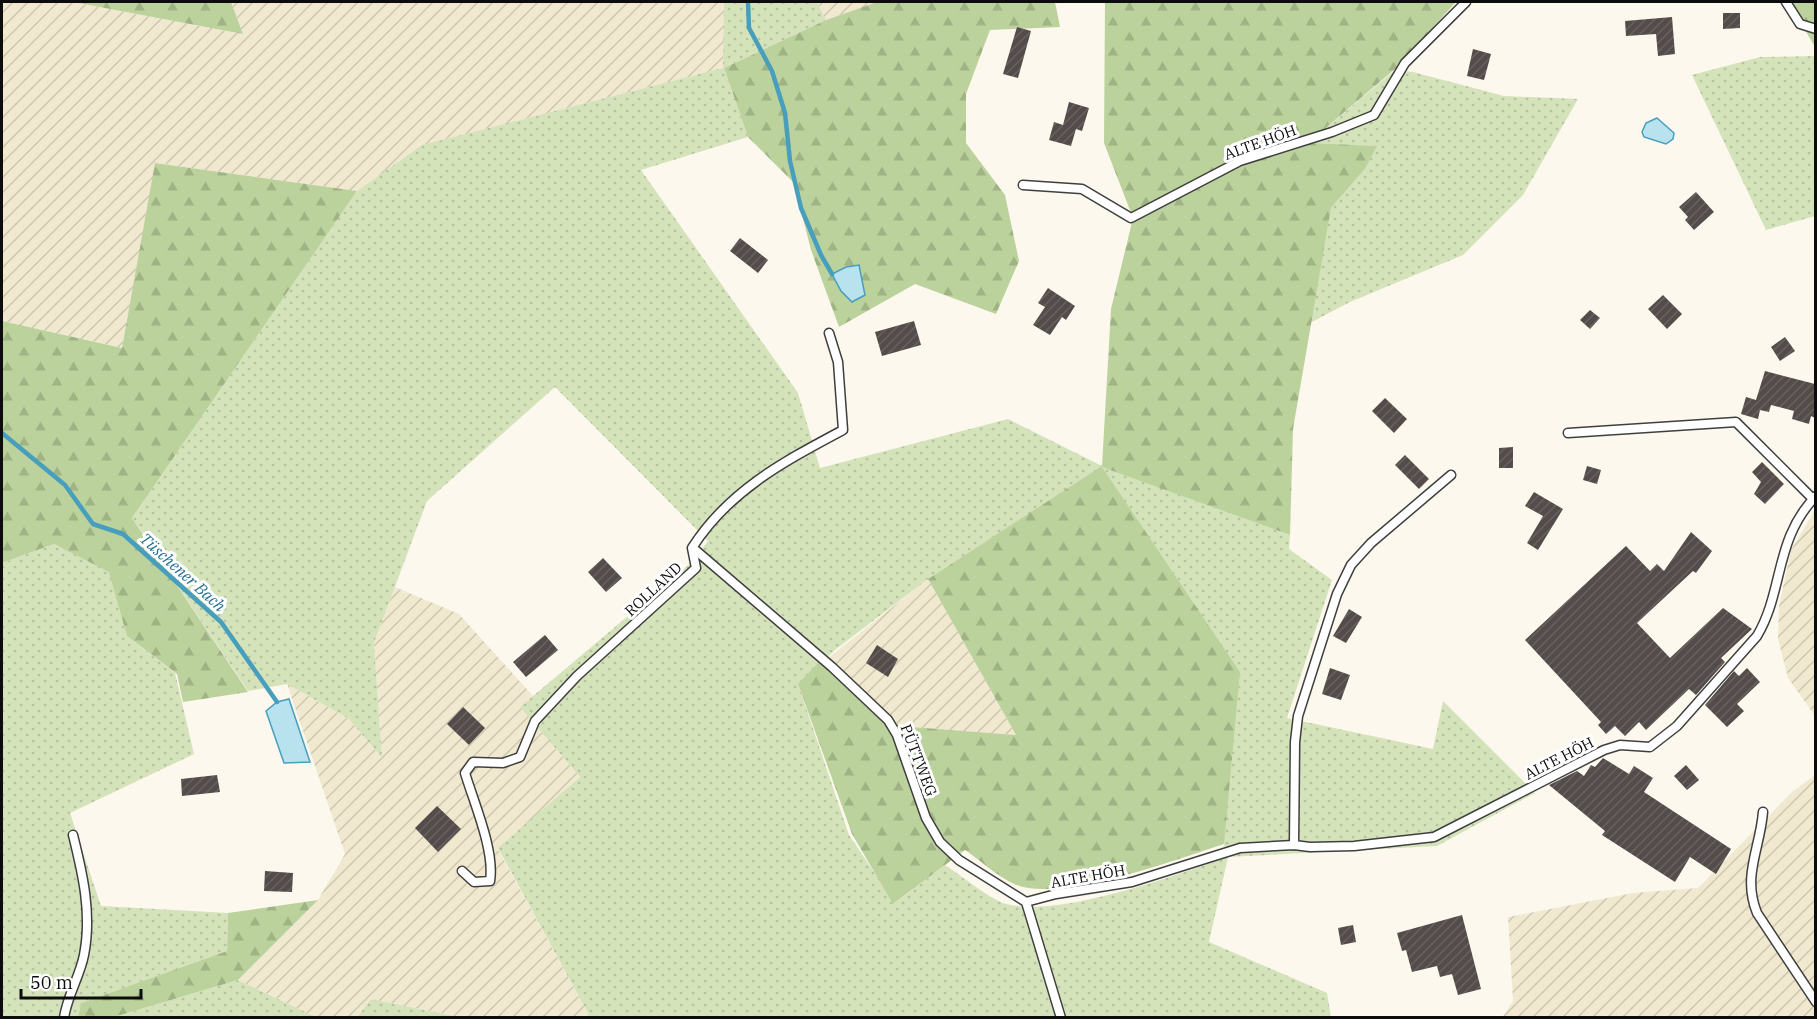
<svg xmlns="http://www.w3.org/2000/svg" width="1817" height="1019" font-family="'IBM Plex Serif',serif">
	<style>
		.farmland { fill: url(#farmland-furrows) }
		.grass { fill: url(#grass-dots); fill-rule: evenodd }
		.forest { fill: url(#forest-firs) }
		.water { fill: #b8e2ee; stroke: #479ebd; stroke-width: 1.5 }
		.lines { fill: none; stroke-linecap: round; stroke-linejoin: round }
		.stream { stroke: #479ebd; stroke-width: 4.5 }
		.building { fill: url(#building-hatch) }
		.service-casing { stroke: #3f3f3f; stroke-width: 11 }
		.service { stroke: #fff; stroke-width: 8 }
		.labels { text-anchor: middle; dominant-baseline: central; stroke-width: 6; stroke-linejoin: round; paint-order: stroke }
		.street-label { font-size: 15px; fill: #0c0c0c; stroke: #fff }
		.water-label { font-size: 16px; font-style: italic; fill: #246f8f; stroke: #fff }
	</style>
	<defs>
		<pattern id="farmland-furrows" width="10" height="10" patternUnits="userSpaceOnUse" patternTransform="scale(1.5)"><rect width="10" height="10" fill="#f0e9d0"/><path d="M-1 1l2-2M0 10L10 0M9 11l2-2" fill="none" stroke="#cdc7b1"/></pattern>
		<pattern id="grass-dots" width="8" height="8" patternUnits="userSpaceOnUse" patternTransform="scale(1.5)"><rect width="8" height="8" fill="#d5e3bb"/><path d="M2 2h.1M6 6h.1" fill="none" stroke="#b6c2a0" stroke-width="1.8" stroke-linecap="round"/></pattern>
		<pattern id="forest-firs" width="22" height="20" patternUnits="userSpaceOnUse" patternTransform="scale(1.5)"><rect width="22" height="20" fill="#bcd29c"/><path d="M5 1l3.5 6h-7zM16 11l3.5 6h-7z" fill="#a0b385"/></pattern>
		<pattern id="building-hatch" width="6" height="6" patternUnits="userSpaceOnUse" patternTransform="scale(1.5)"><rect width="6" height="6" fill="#534c4a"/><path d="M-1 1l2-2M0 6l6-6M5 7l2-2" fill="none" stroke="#676160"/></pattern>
	</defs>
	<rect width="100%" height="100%" fill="#fdf8ed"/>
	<g class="farmland">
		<polygon points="2,2 73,2 243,34 231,2 724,2 724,68 423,145 357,191 156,163 122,348 2,321"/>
		<polygon points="817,2 877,2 826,20"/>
		<polygon points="1815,510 1815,716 1788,678 1778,639 1779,606 1791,550"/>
		<polygon points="928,579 1016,735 899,726 823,662"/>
		<polygon points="395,587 459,614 533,696 520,707 580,777 498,849 590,1017 459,1017 371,999 357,1017 316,1017 238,980 318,900 345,854 287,684 349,719 382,758 374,643"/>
		<polygon points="1815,775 1815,1017 1502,1018 1513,1001 1508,917 1633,893 1698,888 1792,792"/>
	</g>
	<g class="grass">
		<path d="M 724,2 L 817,2 L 826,20 L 724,68 L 748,137 L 641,170 L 798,393 L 820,468 L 1008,419 L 1102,466 L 1290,535 L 1289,549 L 1332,580 L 1287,718 L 1433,749 L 1443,701 L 1535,793 L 1437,846 L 1228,857 L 1209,942 L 1327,993 L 1331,1017 L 590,1017 L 498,848 L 580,777 L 520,707 L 691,563 L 708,541 L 555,387 L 427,501 L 374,643 L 382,758 L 349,719 L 287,684 L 248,691 L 132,518 L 357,191 L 422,145 L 723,68 ZM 1102,467 L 1228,857 C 1175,875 1061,918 1006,904 C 993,901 959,874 945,865 L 895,903 L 849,835 L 798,684 L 835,650 L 928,579 Z"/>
		<polygon points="1815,56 1815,216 1766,230 1692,75 1760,57"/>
		<polygon points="1395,70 1413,72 1504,96 1578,99 1523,195 1463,255 1350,302 1310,323 1331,208 1365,169 1376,146 1307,144"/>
		<polygon points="54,544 110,571 127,636 175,673 194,754 70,813 101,906 228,913 227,951 81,1003 78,1017 2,1018 2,563"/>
		<polygon points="238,980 316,1017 114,1017"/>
		<polygon points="371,999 459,1017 357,1017"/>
	</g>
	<g class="forest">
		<polygon points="73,2 231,2 243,34"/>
		<polygon points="877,2 1055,2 1060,27 990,30 966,94 966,143 1005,195 1019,261 996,314 915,284 839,327 811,250 794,183 748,137 724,68 826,20"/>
		<path d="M 1105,2 L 1456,2 L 1395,69 L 1308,143 L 1377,146 L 1365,169 L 1331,208 L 1293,429 L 1290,535 L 1102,467 L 1240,672 L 1224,844 C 1178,859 1057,904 1014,884 C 997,876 981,861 965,850 L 893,904 L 852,834 L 798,684 L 821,660 L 899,726 L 1016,735 L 928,579 L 1102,466 L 1111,309 L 1133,218 L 1104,143 Z"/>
		<polygon points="1789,2 1815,2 1815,47"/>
		<polygon points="155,163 357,191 132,518 248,692 183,702 177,674 127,636 109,572 54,544 2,563 2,321 122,348"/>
		<polygon points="318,900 238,980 114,1017 78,1017 81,1003 227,951 228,913"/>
	</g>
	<g class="water">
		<polygon points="1657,118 1674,133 1673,139 1666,144 1644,137 1642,132 1646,123"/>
		<polygon points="859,265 865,295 852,302 841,291 832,274 846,267"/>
		<polygon points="289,699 310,762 284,763 266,711 277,702"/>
	</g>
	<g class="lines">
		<g class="stream">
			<polyline points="748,2 749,28 772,71 785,113 790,161 801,208 821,255 832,274"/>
			<polyline points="2,433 65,485 93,524 123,534 221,622 277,702"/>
		</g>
	</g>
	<g class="building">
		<polygon points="1723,13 1740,13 1740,28 1723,29"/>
		<polygon points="1672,17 1675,54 1658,56 1656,34 1626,36 1625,21"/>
		<polygon points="1017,27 1031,31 1018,78 1003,74"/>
		<polygon points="1473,49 1491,54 1484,80 1467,76"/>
		<polygon points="1069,102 1089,108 1082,131 1076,129 1071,146 1049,140 1054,122 1063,125"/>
		<polygon points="1696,192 1714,212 1694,230 1685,220 1688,217 1679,207"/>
		<polygon points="740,238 768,260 758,273 730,251"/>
		<polygon points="1048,288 1075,306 1066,320 1062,317 1050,335 1033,325 1045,307 1038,303"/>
		<polygon points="1663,295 1682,314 1667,329 1648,309"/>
		<polygon points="1590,310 1600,318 1590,329 1580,320"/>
		<polygon points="914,321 921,345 882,356 875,332"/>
		<polygon points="1785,337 1795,351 1780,361 1771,347"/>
		<polygon points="1765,371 1815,384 1815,418 1811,416 1809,424 1792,419 1794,411 1771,405 1769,412 1760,410 1758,419 1741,414 1746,397 1756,400"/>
		<polygon points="1385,398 1407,419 1394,433 1372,411"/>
		<polygon points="1513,447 1513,468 1499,468 1499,448"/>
		<polygon points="1405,455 1429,479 1419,489 1395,465"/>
		<polygon points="1762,462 1784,484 1765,504 1754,494 1761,482 1752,472"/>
		<polygon points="1587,466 1601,470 1597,484 1583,480"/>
		<polygon points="1534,492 1563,509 1538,550 1527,543 1543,516 1525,506"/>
		<polygon points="1691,532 1712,551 1696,573 1693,571 1637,623 1670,658 1723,608 1752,629 1721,658 1725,662 1696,695 1689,689 1646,730 1639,722 1625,736 1615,726 1606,734 1598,725 1601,722 1525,640 1626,546 1650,571 1657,564 1664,571"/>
		<polygon points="603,558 622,578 606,592 588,572"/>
		<polygon points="1349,609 1362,617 1346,643 1333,636"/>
		<polygon points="545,635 558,650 526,677 513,662"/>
		<polygon points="877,645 898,659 888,677 866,663"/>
		<polygon points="1330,668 1350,675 1341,700 1322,694"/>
		<polygon points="1747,668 1760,682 1737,704 1744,711 1727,727 1705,705 1734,671 1739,676"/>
		<polygon points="463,707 485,728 469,745 447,724"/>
		<polygon points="1603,758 1629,774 1634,766 1653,778 1644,792 1731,849 1716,874 1690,857 1675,882 1602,835 1605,831 1549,785 1577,771 1584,776 1591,765 1595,767"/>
		<polygon points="1686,765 1699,780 1687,790 1674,776"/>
		<polygon points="217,775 220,792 182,796 181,779"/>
		<polygon points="437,806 461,829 438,852 415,828"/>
		<polygon points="265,871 293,873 292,892 264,891"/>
		<polygon points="1462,915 1481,989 1458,995 1452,974 1440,977 1437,966 1412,972 1406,950 1402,951 1397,933"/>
		<polygon points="1353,925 1356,942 1341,945 1338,928"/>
	</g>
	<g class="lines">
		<g class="service-casing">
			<g id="service">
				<polyline points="1786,2 1800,24 1816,29"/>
				<polyline points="1023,185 1082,189 1131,218 1240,161 1332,132 1374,115 1405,63 1466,2"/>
				<polyline points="1568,433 1736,422 1813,499"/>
				<polyline points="693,548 832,667 888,720 897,735 926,818 940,842 959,860 1026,902 1061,1018"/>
				<path d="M 1763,812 C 1760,849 1742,876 1757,913 L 1816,1002"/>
				<polyline points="1294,845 1295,742 1298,716 1337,594 1351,565 1371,543 1451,475"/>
				<path d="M 462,871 L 474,882 L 490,881 C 495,851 474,803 465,773 L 473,762 L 503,763 L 520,757 L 535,721 L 577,676 L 696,568 L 692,548 C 729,490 785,461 843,430 L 838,362 L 829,333"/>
				<path d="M 1026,902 L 1056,894 L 1132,882 L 1240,848 L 1294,845 L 1310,847 L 1354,846 L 1434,837 L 1604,750 L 1620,745 L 1650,747 L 1677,726 L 1757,636 C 1784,591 1774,539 1816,496"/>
				<path d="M 64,1018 C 67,996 80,976 84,955 C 92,914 83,875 73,835"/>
			</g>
		</g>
		<use href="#service" class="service"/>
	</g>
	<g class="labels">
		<g class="street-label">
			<text transform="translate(1260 142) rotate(-20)">ALTE HÖH</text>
			<text transform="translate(653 589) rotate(-43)">ROLLAND</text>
			<text transform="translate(1559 758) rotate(-27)">ALTE HÖH</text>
			<text transform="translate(919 760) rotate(69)">PÜTTWEG</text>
			<text transform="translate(1088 876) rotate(-10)">ALTE HÖH</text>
		</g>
		<g class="water-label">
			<text transform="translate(183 572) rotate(42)">Tüschener Bach</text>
		</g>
	</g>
	<rect width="1817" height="1019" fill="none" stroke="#0c0c0c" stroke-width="6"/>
	<path d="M21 989v9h120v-9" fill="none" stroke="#0c0c0c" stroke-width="3"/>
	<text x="30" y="989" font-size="18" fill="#0c0c0c" stroke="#ffffff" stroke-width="4.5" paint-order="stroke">50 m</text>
</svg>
